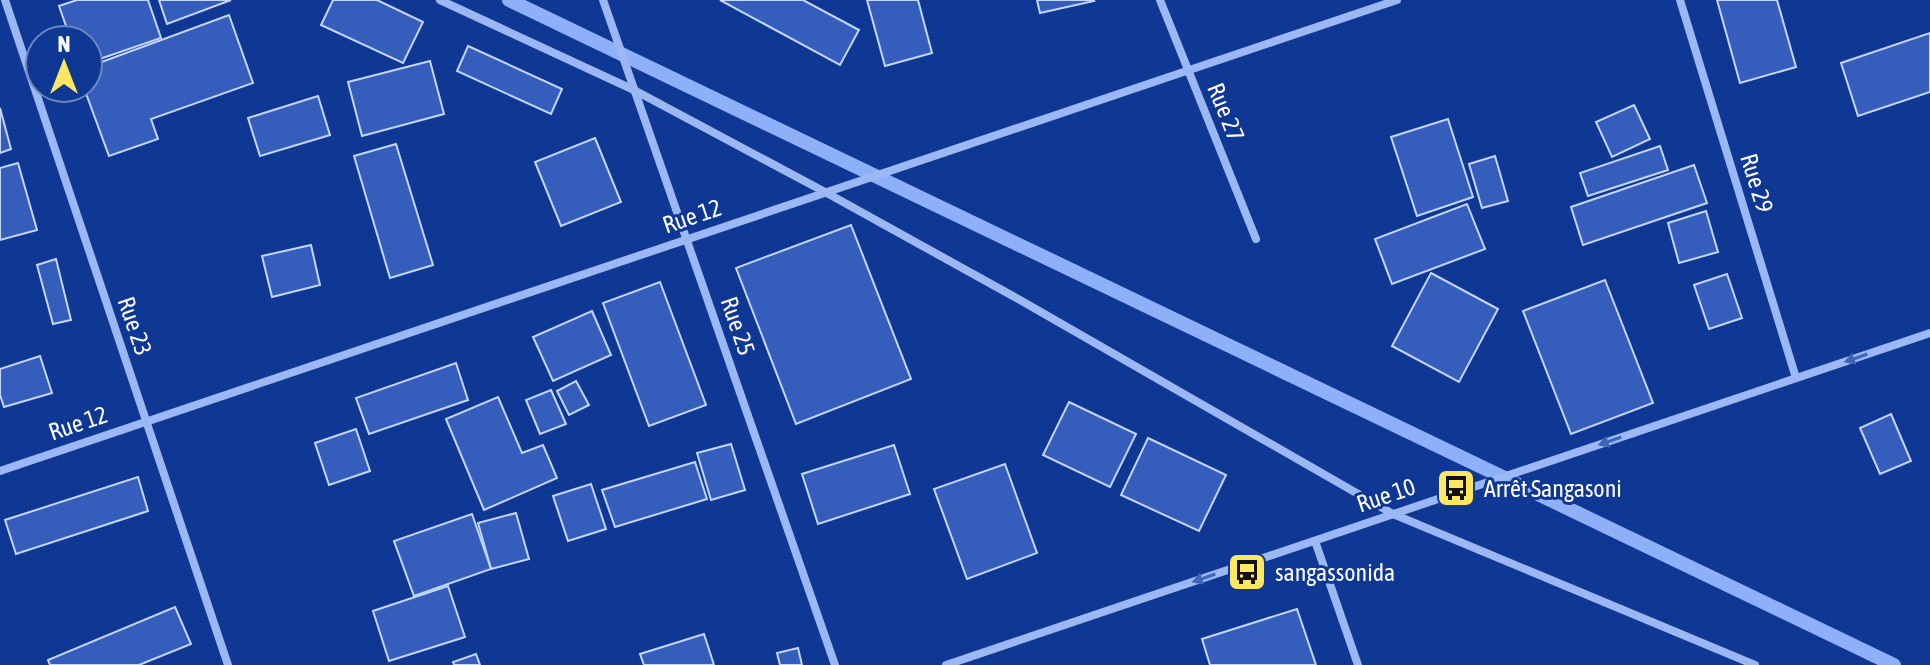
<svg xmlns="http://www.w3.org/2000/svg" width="1930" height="665" font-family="'Asap Condensed',sans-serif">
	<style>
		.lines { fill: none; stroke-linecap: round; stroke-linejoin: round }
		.stream { stroke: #8eb0f8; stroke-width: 14 }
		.building { fill: #345dbc; stroke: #c4d6fe; stroke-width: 2 }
		.street { stroke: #9cb8f4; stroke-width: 8 }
		.oneway { fill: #4064b6 }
		.labels { text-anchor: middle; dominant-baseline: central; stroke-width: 6; stroke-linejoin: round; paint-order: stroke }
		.street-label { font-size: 24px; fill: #fff; stroke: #0f3794 }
		.poi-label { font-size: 24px; fill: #fff; stroke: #0f3794; text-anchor: start }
	</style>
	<rect width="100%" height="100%" fill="#0f3794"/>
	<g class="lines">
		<polyline class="stream" points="509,0 1894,665"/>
	</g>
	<g class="building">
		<polygon points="77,0 148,0 161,38 88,63 88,40 71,40 59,6"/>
		<polygon points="159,0 231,0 167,24"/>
		<polygon points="333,0 377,0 423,22 403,63 321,25"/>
		<polygon points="720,0 803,0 859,30 840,65"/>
		<polygon points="867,0 918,0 932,53 885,66"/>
		<polygon points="1037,0 1093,0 1094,1 1040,13"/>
		<polygon points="1717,0 1777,0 1796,67 1740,83"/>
		<polygon points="229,15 253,83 151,119 158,139 109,156 84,88 88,88 88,67"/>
		<polygon points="1930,33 1930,92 1858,116 1841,63"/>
		<polygon points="468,46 562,89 551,114 457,71"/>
		<polygon points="430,61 444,114 362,136 348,82"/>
		<polygon points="318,96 330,135 260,156 248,118"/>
		<polygon points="1634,105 1650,139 1612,157 1596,122"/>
		<polygon points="0,108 11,149 0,153"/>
		<polygon points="1448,119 1473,197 1417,216 1391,137"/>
		<polygon points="595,138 621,202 561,226 535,162"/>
		<polygon points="396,144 433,265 390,278 354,156"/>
		<polygon points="1660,146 1668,170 1588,196 1580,173"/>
		<polygon points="1495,156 1508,201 1482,208 1469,164"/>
		<polygon points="18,163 37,230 0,240 0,168"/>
		<polygon points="1694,165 1707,203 1583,245 1571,207"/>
		<polygon points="1467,204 1485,249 1392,284 1375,239"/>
		<polygon points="1706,211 1718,252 1679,263 1668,223"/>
		<polygon points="851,225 911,379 796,424 736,268"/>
		<polygon points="311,245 320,285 272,297 262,256"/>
		<polygon points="56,259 71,320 53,324 37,265"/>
		<polygon points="1431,273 1498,309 1459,382 1392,346"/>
		<polygon points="1727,274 1742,318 1709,329 1694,285"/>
		<polygon points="1605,280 1653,403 1571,434 1523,311"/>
		<polygon points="660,282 706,405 649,426 603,303"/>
		<polygon points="592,311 611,355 553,381 533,337"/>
		<polygon points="40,356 52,393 4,407 0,395 0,369"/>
		<polygon points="456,363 468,400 369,434 356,398"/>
		<polygon points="576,381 589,405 569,415 557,391"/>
		<polygon points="551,390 566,424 540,434 526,400"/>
		<polygon points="498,397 522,453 543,445 557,478 484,510 446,419"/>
		<polygon points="1069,402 1136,434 1110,487 1043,455"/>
		<polygon points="1891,414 1911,461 1880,474 1860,428"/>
		<polygon points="356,429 370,471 329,485 315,443"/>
		<polygon points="1148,438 1226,475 1199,531 1121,495"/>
		<polygon points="731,444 745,490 711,500 697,453"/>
		<polygon points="894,445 910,494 818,524 802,474"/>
		<polygon points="695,462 707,499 615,527 602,490"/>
		<polygon points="1005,464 1037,553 967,579 934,489"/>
		<polygon points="138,477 148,511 16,554 5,520"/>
		<polygon points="591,484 606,529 568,541 553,496"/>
		<polygon points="516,513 529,559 491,569 478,523"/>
		<polygon points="472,514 491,569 414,596 394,541"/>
		<polygon points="448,586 465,637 389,661 373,611"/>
		<polygon points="175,607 191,644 139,665 50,665 48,660"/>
		<polygon points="1297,609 1316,665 1210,665 1202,639"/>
		<polygon points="704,634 714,665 644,665 640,654"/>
		<polygon points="798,648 802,665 780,665 777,653"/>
		<polygon points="476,654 480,665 454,665 453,662"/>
	</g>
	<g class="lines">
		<g class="street">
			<polyline points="5,0 228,665"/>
			<polyline points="440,0 634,90 825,192 1020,300 1393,514 1755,665"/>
			<polyline points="603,0 835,665"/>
			<polyline points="1160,0 1256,239"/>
			<polyline points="1680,0 1796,378"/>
			<polyline points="0,471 1397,0"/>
			<polyline points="1315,541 1358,665"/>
			<polyline points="946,665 1930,333"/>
		</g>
	</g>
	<defs><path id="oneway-solid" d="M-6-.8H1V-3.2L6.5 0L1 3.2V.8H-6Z" transform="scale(2)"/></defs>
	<g class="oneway">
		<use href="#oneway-solid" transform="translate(1856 358) rotate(161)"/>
		<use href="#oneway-solid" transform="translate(1610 441) rotate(161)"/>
		<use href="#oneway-solid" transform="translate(1204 578) rotate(161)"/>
	</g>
	<defs>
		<g id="bus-square" transform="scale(2)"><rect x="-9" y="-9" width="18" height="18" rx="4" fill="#ffe75f" stroke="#0f3794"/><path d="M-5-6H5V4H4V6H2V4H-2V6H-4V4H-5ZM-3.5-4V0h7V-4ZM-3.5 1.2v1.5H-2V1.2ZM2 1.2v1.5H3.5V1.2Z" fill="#111"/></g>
	</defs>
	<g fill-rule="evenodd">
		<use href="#bus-square" x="1456" y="488"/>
		<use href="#bus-square" x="1247" y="572"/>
	</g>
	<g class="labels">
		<g class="street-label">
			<text transform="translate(1226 112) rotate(68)">Rue 27</text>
			<text transform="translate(1757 183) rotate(73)">Rue 29</text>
			<text transform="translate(692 216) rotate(-19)">Rue 12</text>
			<text transform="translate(135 326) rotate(71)">Rue 23</text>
			<text transform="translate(738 326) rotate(71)">Rue 25</text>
			<text transform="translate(78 423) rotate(-19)">Rue 12</text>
			<text transform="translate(1386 495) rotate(-19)">Rue 10</text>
		</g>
		<g class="poi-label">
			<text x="1484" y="488">Arrêt Sangasoni</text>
			<text x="1275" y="572">sangassonida</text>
		</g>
	</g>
	<g transform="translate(64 64)"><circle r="38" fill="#0f3794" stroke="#6f87bf" stroke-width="2"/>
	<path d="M0-6L14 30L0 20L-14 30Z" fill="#ffe75f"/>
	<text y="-12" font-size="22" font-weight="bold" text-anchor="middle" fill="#ffffff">N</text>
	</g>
</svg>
